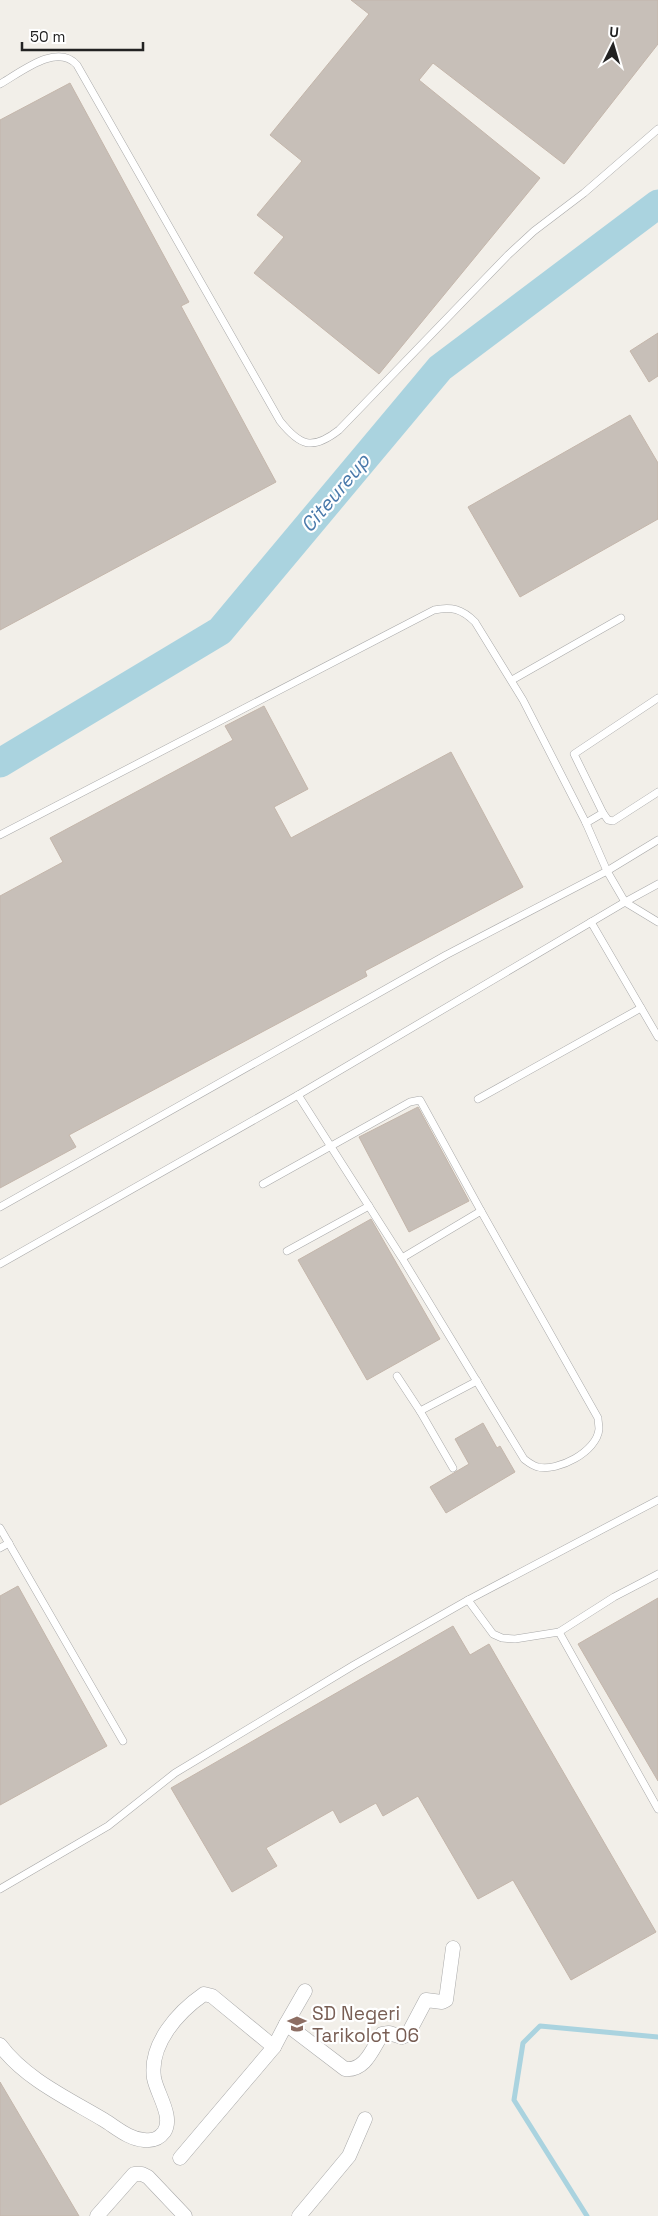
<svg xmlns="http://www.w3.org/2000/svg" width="658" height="2216" font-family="'Space Grotesk',sans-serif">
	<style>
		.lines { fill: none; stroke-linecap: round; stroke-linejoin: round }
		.stream { stroke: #aad3df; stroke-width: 5 }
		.river { stroke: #aad3df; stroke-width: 29 }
		.building { fill: #c7bfb8; stroke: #c4b6ab }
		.service-casing { stroke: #a9a9a9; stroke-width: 8 }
		.minor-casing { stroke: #a9a9a9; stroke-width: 15 }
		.service { stroke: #fff; stroke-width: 7 }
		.minor { stroke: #fff; stroke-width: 14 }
		.labels { text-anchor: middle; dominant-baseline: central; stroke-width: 4.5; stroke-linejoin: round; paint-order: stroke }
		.education-label { font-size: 19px; fill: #785e54; stroke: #fff; text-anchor: start }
		.water-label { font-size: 20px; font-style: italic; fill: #4a7aab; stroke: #fff }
	</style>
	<rect width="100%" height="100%" fill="#f2efe9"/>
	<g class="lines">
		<polyline class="stream" points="587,2216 514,2100 523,2043 540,2026 658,2037"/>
		<polyline class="river" points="0,763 220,631 440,368 658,204"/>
	</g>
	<g class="building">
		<polygon points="351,0 658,0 658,44 564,164 433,63 419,80 540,178 379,374 254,273 284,237 257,215 302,161 270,135 369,14"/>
		<polygon points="70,83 189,302 181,306 276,482 0,630 0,120"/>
		<polygon points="658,333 658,376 649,382 630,351"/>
		<polygon points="630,415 658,463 658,519 520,597 468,507"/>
		<polygon points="264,706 308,789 274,807 291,838 451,752 523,887 365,971 367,976 69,1135 76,1147 0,1188 0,896 63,862 50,838 233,740 225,726"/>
		<polygon points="418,1107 469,1201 409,1232 359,1137"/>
		<polygon points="371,1219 440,1339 367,1380 298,1260"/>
		<polygon points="483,1423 497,1448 500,1446 515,1472 446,1513 430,1487 469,1464 455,1439"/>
		<polygon points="18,1586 107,1746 0,1805 0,1596"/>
		<polygon points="658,1598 658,1781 578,1644"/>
		<polygon points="453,1626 470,1655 489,1644 656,1932 571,1980 513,1880 478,1899 418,1796 383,1816 376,1803 340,1823 333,1810 266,1848 277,1866 232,1892 171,1788"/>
		<polygon points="0,2082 79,2216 0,2216"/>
	</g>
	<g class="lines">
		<g class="service-casing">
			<g id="service">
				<path d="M 0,84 C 20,73 57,42 77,65 L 280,421 C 300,446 312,451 339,430 L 508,255 L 534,231 L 584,193 L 658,129"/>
				<polyline points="512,680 621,618"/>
				<polyline points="603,813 608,820 613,821 658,792"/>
				<polyline points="586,823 603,813 574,754 658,698"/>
				<path d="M 0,835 L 434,610 C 451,606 462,609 475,622 L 523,700 L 586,823 L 607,871 L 658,840"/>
				<polyline points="591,922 658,1037"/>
				<path d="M 298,1095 L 402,1258 L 524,1459 C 528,1462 533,1466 538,1467 C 557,1472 597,1452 599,1429 C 599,1426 598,1421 598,1418 L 481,1211 L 402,1258"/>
				<polyline points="478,1099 641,1008"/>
				<polyline points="263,1184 410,1102 420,1100 481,1211"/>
				<polyline points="0,1207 446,955 607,871 625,902 658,884"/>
				<polyline points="287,1251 369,1206"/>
				<polyline points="0,1264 298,1095 625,902 658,922"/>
				<polyline points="397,1376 420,1411 477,1381"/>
				<polyline points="420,1411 453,1468"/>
				<polyline points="0,1528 123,1741"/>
				<polyline points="0,1548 9,1543"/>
				<polyline points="468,1600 493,1634 502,1638 515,1639 559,1632 614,1597 658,1574"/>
				<polyline points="559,1632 658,1809"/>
				<polyline points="0,1889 108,1826 175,1773 354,1665 468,1600 658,1500"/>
			</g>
		</g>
		<g class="minor-casing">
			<g id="minor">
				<polyline points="286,2024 305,1991"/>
				<path d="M 0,2045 C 25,2079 69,2099 104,2120 C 117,2128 129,2139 144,2140 C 153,2141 159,2139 164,2132 C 174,2117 157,2094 154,2078 C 149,2044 178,2012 204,1994 L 212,1996 L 274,2047"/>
				<path d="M 180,2158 L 274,2047 L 286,2024 L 345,2069 C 365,2071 372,2050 382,2034 L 389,2033 L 402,2037 L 408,2034 L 426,2000 L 442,2002 L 446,2000 L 453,1948"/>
				<polyline points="97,2216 134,2174 142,2174 148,2177 185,2216"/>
				<polyline points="299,2216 349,2156 365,2119"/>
			</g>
		</g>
		<use href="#service" class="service"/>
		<use href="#minor" class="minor"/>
	</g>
	<defs>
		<g id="school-bare" transform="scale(1.5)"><path d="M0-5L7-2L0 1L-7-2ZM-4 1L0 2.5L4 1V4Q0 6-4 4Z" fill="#8d6e63" stroke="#fff" stroke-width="2.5" paint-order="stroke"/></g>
	</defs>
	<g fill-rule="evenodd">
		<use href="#school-bare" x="297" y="2024"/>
	</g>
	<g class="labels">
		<g class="education-label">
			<text x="312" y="2013">SD Negeri<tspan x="312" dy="22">Tarikolot 06</tspan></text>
		</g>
		<g class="water-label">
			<text transform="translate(335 493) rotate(-50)">Citeureup</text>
		</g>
	</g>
	<g transform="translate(613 45) rotate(5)" stroke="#ffffff" stroke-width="4" paint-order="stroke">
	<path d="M0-4L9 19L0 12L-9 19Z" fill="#222222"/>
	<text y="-8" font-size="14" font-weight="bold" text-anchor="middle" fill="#222222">U</text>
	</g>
	<path d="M22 42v8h121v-8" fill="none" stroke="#222222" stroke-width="2.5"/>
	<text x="30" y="42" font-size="15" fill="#222222" stroke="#ffffff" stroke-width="4" paint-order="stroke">50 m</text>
</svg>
